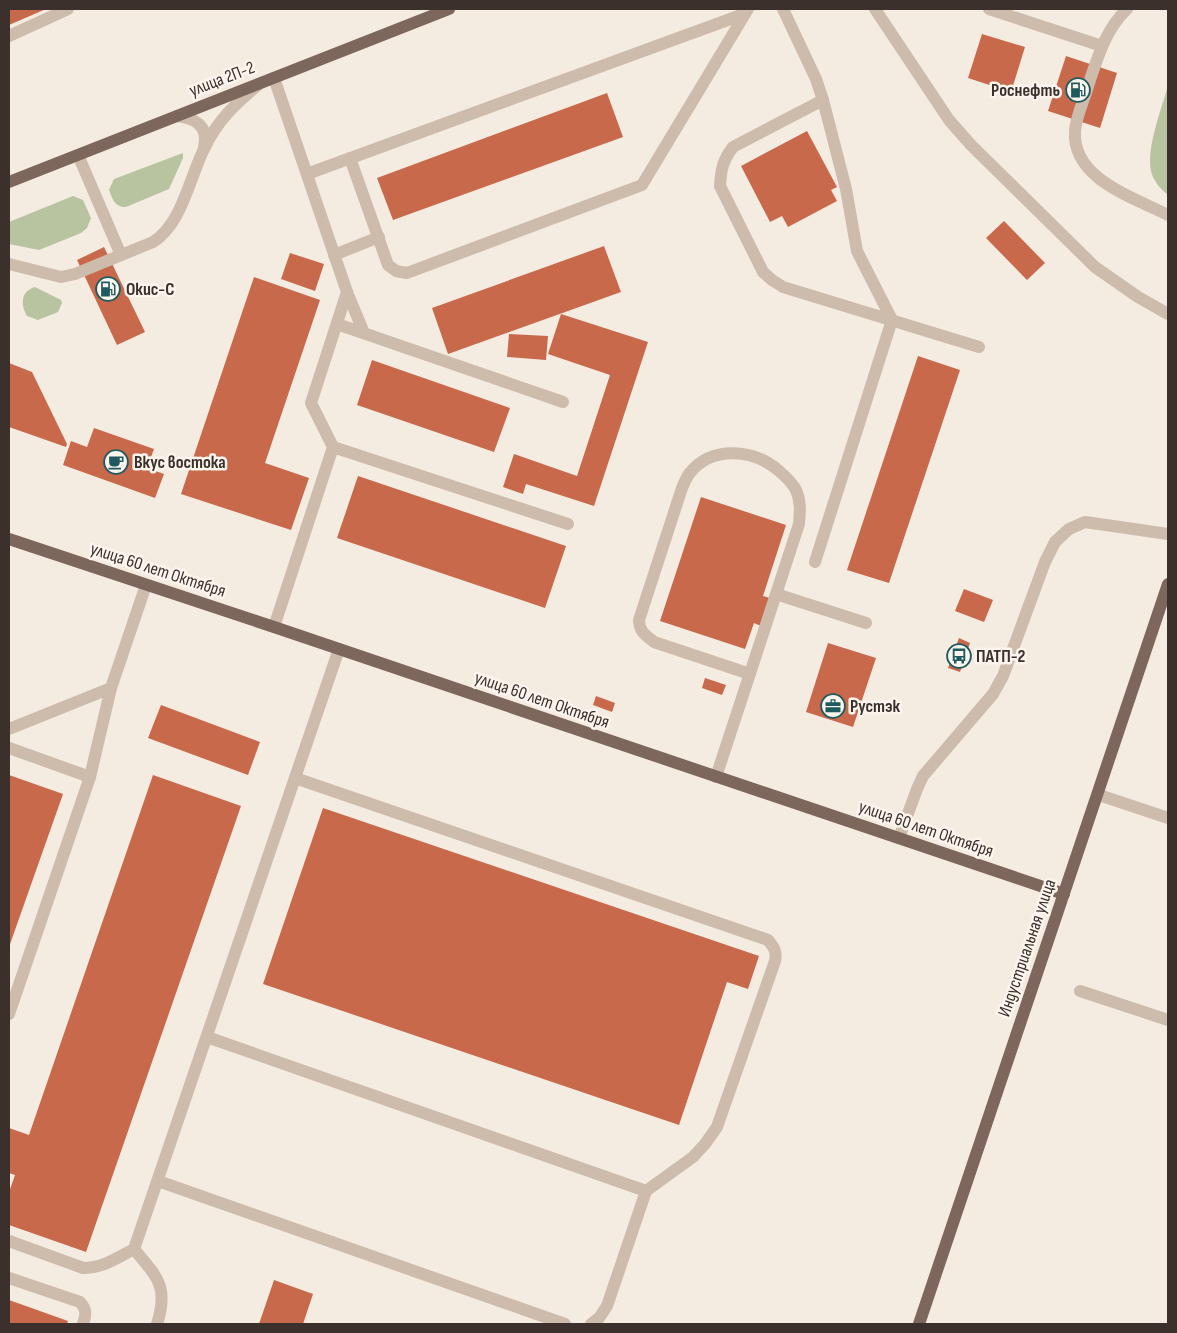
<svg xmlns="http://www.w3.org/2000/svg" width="1177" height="1333" font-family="'Sofia Sans Condensed',sans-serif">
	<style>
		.green { fill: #b8c4a0 }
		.building { fill: #c8694b }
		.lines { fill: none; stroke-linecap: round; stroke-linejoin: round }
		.minor { stroke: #cdbbac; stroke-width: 12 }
		.major { stroke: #7d675c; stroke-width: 12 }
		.labels { text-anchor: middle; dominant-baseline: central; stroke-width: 5; stroke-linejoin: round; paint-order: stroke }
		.street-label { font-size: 18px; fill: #3b302b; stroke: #fbf5ee }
		.poi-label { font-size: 18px; font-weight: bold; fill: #3b302b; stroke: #fbf5ee; text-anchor: start }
	</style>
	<rect width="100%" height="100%" fill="#f4ebe1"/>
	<g class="green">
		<path d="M 1168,85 L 1168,195 C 1162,190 1157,185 1153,177 C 1143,154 1162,109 1168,85 Z"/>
		<path d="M 183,153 L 183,158 L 169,189 L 126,207 C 114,207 113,199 109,190 L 114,179 Z"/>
		<polygon points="73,196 83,200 91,218 87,228 81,233 39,250 9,244 9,222"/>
		<path d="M 35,287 L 61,300 L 62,303 L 58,312 L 38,320 L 27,316 C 20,304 21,291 35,287 Z"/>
	</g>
	<g class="building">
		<polygon points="9,9 46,9 9,25"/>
		<polygon points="982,34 1025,47 1011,92 968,78"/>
		<polygon points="1066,56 1117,73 1100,128 1048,111"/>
		<polygon points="607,93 623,137 393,220 377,178"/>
		<polygon points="807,131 837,187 831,190 837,201 788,227 782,216 770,222 741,166"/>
		<polygon points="1004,221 1045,263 1027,280 986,238"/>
		<polygon points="604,246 621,292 448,354 432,308"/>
		<polygon points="104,247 145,332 117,345 77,260"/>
		<polygon points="290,253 324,264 315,291 281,279"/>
		<polygon points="254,277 320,300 265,463 309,478 291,530 181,494"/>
		<polygon points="561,314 648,342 594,506 526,484 523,494 503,487 514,454 577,476 610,375 548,354"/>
		<polygon points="509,334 548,336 546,360 507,357"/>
		<polygon points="918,356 960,370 889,583 847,570"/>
		<polygon points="372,360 510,408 494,452 357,405"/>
		<polygon points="9,363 32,372 67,444 66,447 9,427"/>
		<polygon points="94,428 154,449 147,468 164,474 155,498 63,465 71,441 87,447"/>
		<polygon points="358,476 566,546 545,608 337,538"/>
		<polygon points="701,497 786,525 763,596 770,598 761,626 754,623 745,649 660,621"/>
		<polygon points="964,589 993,600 984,622 955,611"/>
		<polygon points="959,638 970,643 960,672 948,668"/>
		<polygon points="828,643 876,658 853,727 806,712"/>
		<polygon points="705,678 726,685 722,695 702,688"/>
		<polygon points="596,696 615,703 612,712 593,705"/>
		<polygon points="161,705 260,742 248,775 148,738"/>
		<polygon points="9,775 63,794 9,947"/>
		<polygon points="153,775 241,806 86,1252 9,1225 9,1192 15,1175 9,1173 9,1128 29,1135"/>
		<polygon points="323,808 759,956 748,989 727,982 679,1125 263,984"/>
		<polygon points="274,1280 313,1294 303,1324 259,1324"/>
		<polygon points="9,1300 68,1321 67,1324 9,1324"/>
	</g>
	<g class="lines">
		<g class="minor">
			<polyline points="783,9 816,79 823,100 846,189 857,251 892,320 815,562"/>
			<polyline points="875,9 949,120 971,145 1095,267 1138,297 1168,314"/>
			<polyline points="989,9 1102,46"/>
			<path d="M 1127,9 C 1106,29 1098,56 1089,83 C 1085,98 1076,116 1075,131 C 1072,179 1133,197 1168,215"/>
			<polyline points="9,36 68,9"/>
			<polyline points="274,78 347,292 311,403 333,447 274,627"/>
			<path d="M 823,100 L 733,147 C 723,160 721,169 720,186 L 763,272 L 772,280 L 783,287 L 979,347"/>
			<path d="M 177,116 C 195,118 209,126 204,147"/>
			<polyline points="78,155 121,255"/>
			<polyline points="350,158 388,265 396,271 407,273 642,185 748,9"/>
			<polyline points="307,174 744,14"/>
			<polyline points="334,255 379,237"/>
			<path d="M 9,264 L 61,277 L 75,274 L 153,242 C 182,224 189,179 204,149 C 217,121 234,105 258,85"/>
			<polyline points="347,292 364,333"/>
			<polyline points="337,324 563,402"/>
			<polyline points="333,447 568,524"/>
			<polyline points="776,594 866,623"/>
			<polyline points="9,729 111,688"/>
			<polyline points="9,748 90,777"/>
			<path d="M 716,777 L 799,524 C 800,513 801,501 796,490 C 792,482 785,476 778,470 C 753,449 711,445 689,474 C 686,478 684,484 682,488 L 639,620 C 639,631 645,635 654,642 L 750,674"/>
			<path d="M 295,778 L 768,940 C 774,947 777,952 775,961 L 717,1127 L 705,1144 L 693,1157 L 646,1191 L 607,1306 L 599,1318 L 591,1324"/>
			<polyline points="1099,795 1168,818"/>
			<polyline points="899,838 917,789 923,776 993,694 1003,676 1045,562 1055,542 1069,529 1085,522 1168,534"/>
			<polyline points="1080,991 1168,1020"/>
			<polyline points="9,1014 90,777 111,688 146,585"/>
			<polyline points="207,1037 646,1191"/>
			<polyline points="158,1181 565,1324"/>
			<path d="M 9,1241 L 83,1268 C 103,1268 117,1258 134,1249 L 339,649"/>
			<path d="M 134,1249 C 157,1277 169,1286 157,1324"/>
			<path d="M 9,1278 L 80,1302 C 87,1310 86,1315 83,1324"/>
		</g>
		<g class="major">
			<polyline points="9,182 449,9"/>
			<polyline points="9,539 274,627 1064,894"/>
			<path d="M 919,1324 C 1002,1077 1087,831 1168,584"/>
		</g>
	</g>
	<defs>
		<g id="fuel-ring" transform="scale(1.25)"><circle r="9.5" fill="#fbf5ee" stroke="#1f5a5e" stroke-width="1.5"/><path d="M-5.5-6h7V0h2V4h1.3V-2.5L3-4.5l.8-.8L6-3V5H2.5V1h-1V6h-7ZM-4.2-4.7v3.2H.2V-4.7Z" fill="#1f5a5e"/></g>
		<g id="cafe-ring" transform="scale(1.25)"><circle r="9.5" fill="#fbf5ee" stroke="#1f5a5e" stroke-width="1.5"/><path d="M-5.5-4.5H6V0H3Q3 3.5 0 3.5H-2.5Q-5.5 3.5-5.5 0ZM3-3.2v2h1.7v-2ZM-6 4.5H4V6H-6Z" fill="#1f5a5e"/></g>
		<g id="bus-ring" transform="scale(1.25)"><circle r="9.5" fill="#fbf5ee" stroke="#1f5a5e" stroke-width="1.5"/><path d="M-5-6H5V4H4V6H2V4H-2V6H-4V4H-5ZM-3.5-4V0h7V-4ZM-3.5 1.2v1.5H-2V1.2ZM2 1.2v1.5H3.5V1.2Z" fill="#1f5a5e"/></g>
		<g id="office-ring" transform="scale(1.25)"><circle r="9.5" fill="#fbf5ee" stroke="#1f5a5e" stroke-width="1.5"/><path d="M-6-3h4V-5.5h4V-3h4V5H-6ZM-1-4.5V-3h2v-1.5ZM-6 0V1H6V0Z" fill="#1f5a5e"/></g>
	</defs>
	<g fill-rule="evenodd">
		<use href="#fuel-ring" x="1078" y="90"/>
		<use href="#fuel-ring" x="108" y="289"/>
		<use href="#cafe-ring" x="116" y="462"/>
		<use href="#bus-ring" x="959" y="656"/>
		<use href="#office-ring" x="833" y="706"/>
	</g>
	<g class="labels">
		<g class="street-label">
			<text transform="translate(222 79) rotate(-21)">улица 2П-2</text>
			<text transform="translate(158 570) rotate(18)">улица 60 лет Октября</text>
			<text transform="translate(542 700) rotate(19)">улица 60 лет Октября</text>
			<text transform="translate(926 829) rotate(19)">улица 60 лет Октября</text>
			<text transform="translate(1027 948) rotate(-71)">Индустриальная улица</text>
		</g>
		<g class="poi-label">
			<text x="1060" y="90" text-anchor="end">Роснефть</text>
			<text x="126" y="289">Окис-С</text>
			<text x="134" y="462">Вкус востока</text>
			<text x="976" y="656">ПАТП-2</text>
			<text x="850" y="706">Рустэк</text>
		</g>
	</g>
	<rect width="1177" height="1333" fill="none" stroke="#3b302b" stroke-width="20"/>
</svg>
